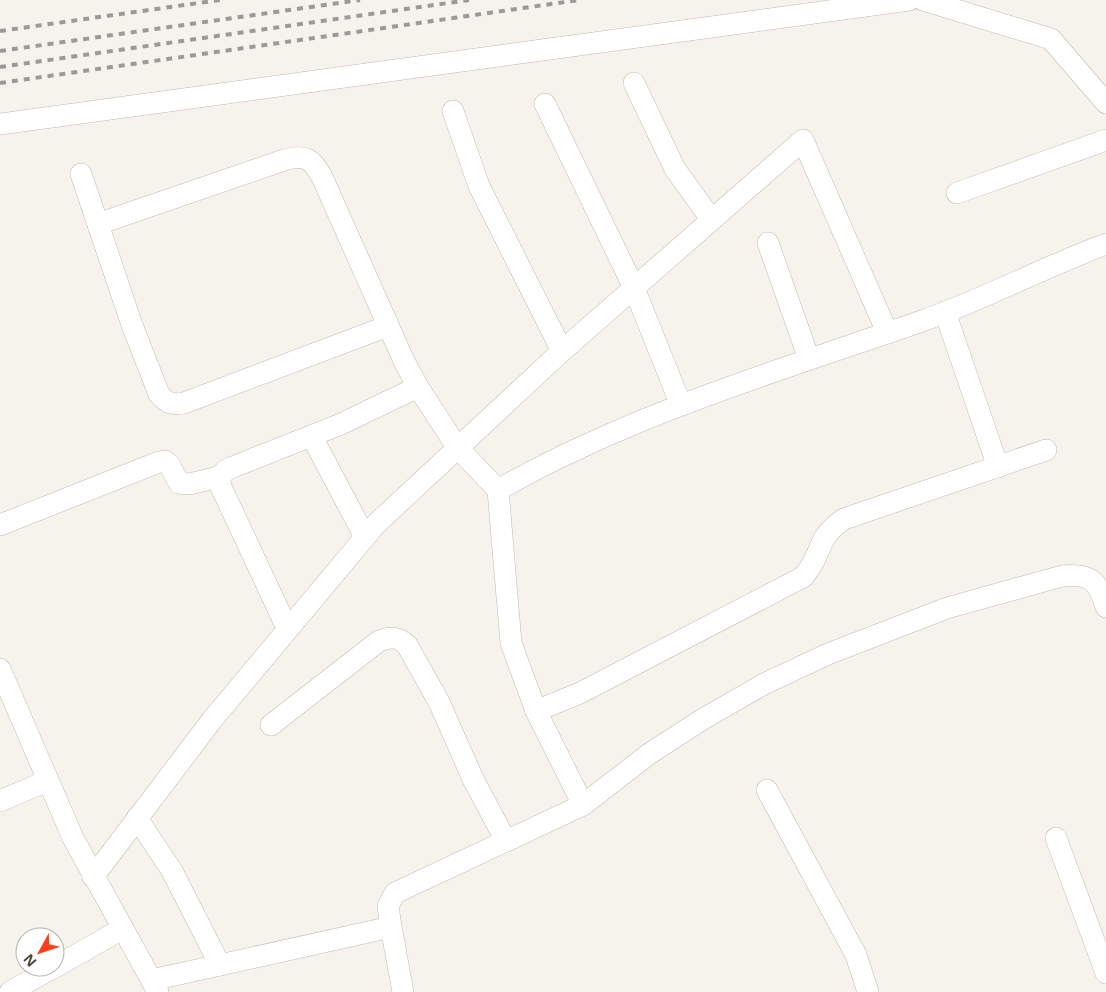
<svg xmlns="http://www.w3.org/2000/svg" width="1106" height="992" font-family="'Noto Sans',sans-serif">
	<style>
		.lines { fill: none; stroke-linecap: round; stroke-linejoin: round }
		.minor-casing { stroke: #c2bbae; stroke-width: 22 }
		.minor { stroke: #fff; stroke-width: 21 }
		.rail { stroke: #9a9a9a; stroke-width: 4; stroke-dasharray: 6 6; stroke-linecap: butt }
	</style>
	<rect width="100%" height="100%" fill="#f6f3ec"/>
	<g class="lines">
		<g class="minor-casing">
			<g id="minor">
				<polyline points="923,0 1051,39 1106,103"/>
				<polyline points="634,83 675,169 711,219"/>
				<polyline points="545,104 634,288 681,405"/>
				<polyline points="453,111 479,186 562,351"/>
				<polyline points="0,124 909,0"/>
				<path d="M 81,174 L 132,325 L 159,394 C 167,403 171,405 184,403 L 388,326"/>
				<polyline points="957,193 1106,140"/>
				<path d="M 98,224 L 284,160 C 306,154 311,158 322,177 L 404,361 L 418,387 L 457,447 L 498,490 C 631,414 778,371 922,321 C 985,299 1044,267 1106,244"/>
				<polyline points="768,243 809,359"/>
				<polyline points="945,312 998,467"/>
				<polyline points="312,437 365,537"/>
				<polyline points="498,490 511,643 536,711 583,805"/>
				<polyline points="0,525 159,462 165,461 169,464 179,483 189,484 219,477"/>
				<polyline points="287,628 221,487 219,477 225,471 233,467 341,424 418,387"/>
				<polyline points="0,669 73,838 158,992"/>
				<path d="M 536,711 L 580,693 L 803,577 C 824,554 814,539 844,519 L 1046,450"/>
				<path d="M 271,725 L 379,641 C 391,637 397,636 407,645 L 439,702 L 473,779 L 506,841"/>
				<polyline points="767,790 856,955 868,992"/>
				<polyline points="0,801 47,781"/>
				<polyline points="137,818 172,871 220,965"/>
				<polyline points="1056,838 1106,973"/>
				<polyline points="93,877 212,720 376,524 562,351 803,140 887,332"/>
				<path d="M 391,927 L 388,906 L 395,893 L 583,805 L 649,754 L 703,719 L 764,684 L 828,654 L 947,608 L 1062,576 C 1091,573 1098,581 1106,607"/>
				<polyline points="55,967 122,929"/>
				<polyline points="152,980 391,927 403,992"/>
				<polyline points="10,992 54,967"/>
			</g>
		</g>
		<use href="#minor" class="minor"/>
		<g class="rail">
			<polyline points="0,31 220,0"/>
			<polyline points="0,51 360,0"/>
			<polyline points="0,67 469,0"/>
			<polyline points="0,83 579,0"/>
		</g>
	</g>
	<g transform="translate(40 952) rotate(230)"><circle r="24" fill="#ffffff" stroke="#b7b4b0"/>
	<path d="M0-4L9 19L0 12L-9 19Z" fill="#fc3f1d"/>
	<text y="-8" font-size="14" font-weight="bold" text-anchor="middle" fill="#4b4439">N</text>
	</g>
</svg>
